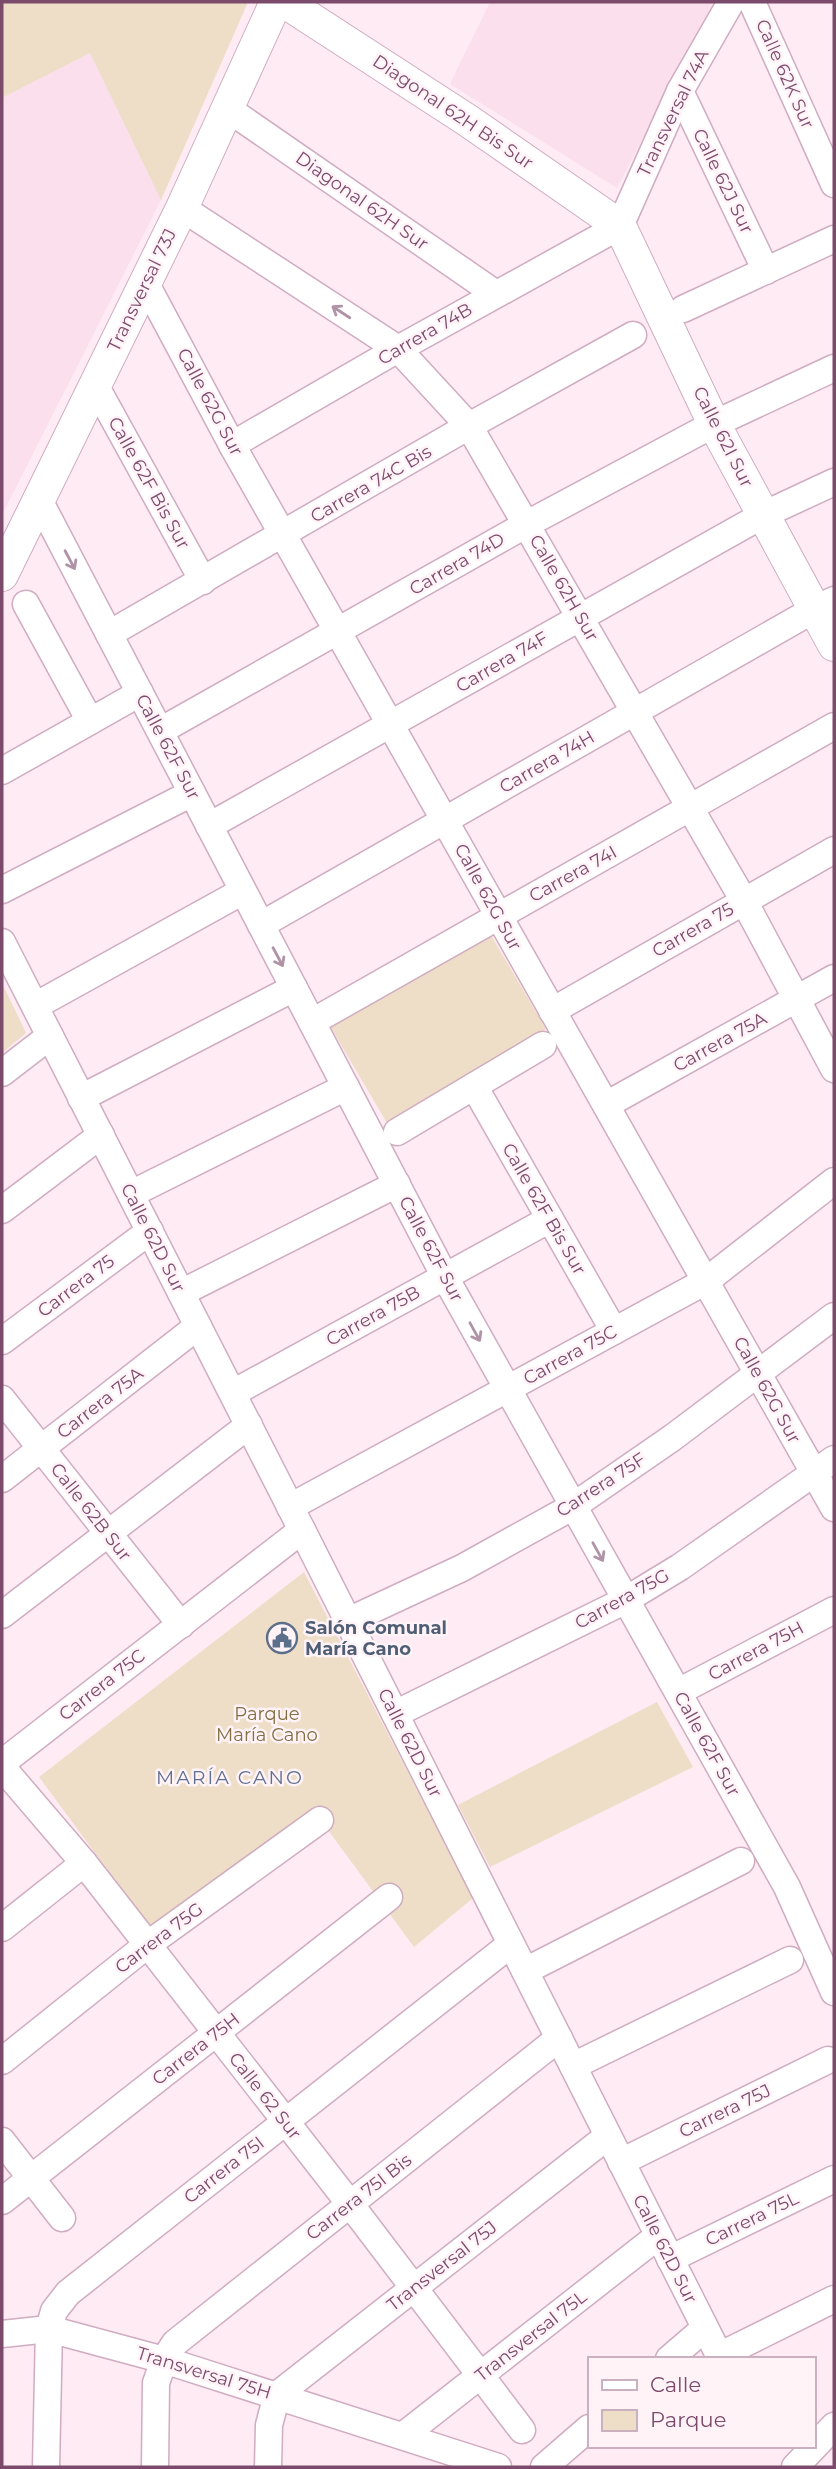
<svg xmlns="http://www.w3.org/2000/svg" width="836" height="2469" font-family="Montserrat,sans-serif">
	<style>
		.residential { fill: #fbdfec }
		.green { fill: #eeddc7 }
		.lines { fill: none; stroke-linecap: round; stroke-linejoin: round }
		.minor-casing { stroke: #d0acc1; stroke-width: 29 }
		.tertiary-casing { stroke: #d0acc1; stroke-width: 34 }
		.minor { stroke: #fff; stroke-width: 26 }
		.tertiary { stroke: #fff; stroke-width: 32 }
		.oneway { stroke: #b093a7 }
		.labels { text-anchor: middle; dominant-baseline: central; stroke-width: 5; stroke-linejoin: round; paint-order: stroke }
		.street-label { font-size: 18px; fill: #7c4b6c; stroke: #fff3f8 }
		.service-label { font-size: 18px; font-weight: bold; fill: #4e5e75; stroke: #fff3f8; text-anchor: start }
		.park-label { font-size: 18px; fill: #826e42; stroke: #fff3f8 }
		.neighbourhood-label { font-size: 19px; letter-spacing: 2px; fill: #5f7090; stroke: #fff3f8 }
	</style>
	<rect width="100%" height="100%" fill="#feebf3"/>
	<g class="residential">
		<polygon points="490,2 714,2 617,188 450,84"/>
		<polygon points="90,53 161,200 2,515 2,98"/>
	</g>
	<g class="green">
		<polygon points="2,2 248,2 161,200 90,53 2,98"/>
		<polygon points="489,932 546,1029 387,1123 330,1026"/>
		<polygon points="2,983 26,1033 2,1053"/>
		<polygon points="304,1572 473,1898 414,1947 314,1811 152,1930 39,1777"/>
		<polygon points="657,1702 693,1767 490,1867 458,1805"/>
	</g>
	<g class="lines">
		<g class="minor-casing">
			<g id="minor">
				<polyline points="752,2 834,184"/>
				<polyline points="680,91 766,271"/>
				<polyline points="228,109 496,294"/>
				<polyline points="182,208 398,349 469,426 744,901 834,1069"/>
				<polyline points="145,282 232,445 834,1508"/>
				<polyline points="683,309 834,239"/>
				<polyline points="95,385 203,581"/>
				<polyline points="232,445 398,349 620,226 680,91 731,2"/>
				<polyline points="39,500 445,1277 787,1887 834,1992"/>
				<polyline points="26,604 90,721"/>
				<polyline points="109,634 469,426 633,335"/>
				<polyline points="160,731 527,524 714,424 834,368"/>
				<polyline points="2,771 140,693"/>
				<polyline points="209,826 763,515 834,482"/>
				<polyline points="2,890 192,793"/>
				<polyline points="261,925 815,609 834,600"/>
				<polyline points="2,942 302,1530 721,2359"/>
				<polyline points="35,1006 243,891"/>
				<polyline points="552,1011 834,850"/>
				<polyline points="312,1022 834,726"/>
				<polyline points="2,1073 50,1036"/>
				<polyline points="474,1086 614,1331"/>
				<polyline points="81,1098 294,988"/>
				<polyline points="606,1105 834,978"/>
				<polyline points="397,1132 543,1045"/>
				<polyline points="131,1194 346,1087"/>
				<polyline points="2,1210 101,1135"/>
				<polyline points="181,1293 397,1184"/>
				<polyline points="2,1341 150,1231"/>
				<polyline points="233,1393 550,1219"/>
				<polyline points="2,1399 181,1625"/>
				<polyline points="2,1479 198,1326"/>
				<polyline points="290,1507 706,1281 834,1181"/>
				<polyline points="2,1615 249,1425"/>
				<polyline points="348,1621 462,1568 572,1507 672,1438 834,1316"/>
				<polyline points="678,1692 834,1610"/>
				<polyline points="395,1714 624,1601 680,1567 834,1459"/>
				<polyline points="2,1763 302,1530"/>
				<polyline points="2,1767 84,1863 350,2204 522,2430"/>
				<polyline points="2,1928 84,1863"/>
				<polyline points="525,1971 741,1861"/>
				<polyline points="2,2061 147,1945 320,1820"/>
				<polyline points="573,2066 790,1960"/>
				<polyline points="2,2141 62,2218"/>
				<polyline points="621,2162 828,2060"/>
				<polyline points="2,2201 389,1897"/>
				<polyline points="670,2259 834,2179"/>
				<polyline points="2,2334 49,2329 164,2360 498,2467"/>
				<polyline points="719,2356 834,2299"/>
				<polyline points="669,2359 705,2328"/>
				<polyline points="404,2435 658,2236"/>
				<polyline points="46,2467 49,2329 54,2311 68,2293 511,1944"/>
				<polyline points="155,2467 156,2383 164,2360 175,2343 559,2038"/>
				<polyline points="268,2467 269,2425 277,2395 608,2136"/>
				<polyline points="544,2467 589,2428"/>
				<polyline points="795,2467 834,2426"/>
			</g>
		</g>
		<g class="tertiary-casing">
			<g id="tertiary">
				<polyline points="285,2 467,120 620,226 714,424 834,645"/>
				<polyline points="2,575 182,208 276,2"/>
			</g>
		</g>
		<use href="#minor" class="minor"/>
		<use href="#tertiary" class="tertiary"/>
	</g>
	<defs><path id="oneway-shaft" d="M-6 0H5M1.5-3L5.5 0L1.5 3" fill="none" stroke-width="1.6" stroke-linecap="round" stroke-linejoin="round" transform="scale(1.75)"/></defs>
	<g class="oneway">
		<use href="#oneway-shaft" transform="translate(341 312) rotate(-147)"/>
		<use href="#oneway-shaft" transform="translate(70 560) rotate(62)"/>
		<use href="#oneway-shaft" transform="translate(278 957) rotate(62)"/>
		<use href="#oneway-shaft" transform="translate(475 1332) rotate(61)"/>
		<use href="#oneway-shaft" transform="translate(598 1552) rotate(61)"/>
	</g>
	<defs>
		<g id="civic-ring" transform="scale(1.575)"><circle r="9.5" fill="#fff3f8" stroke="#5c6f8a" stroke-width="1.5"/><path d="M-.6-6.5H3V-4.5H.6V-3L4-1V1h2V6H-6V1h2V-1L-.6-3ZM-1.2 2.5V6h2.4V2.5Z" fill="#5c6f8a"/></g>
	</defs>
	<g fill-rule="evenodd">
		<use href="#civic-ring" x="282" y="1638"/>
	</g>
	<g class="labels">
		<g class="street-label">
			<text transform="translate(785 74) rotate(66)">Calle 62K Sur</text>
			<text transform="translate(453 112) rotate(34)">Diagonal 62H Bis Sur</text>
			<text transform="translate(673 113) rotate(-64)">Transversal 74A</text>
			<text transform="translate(723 181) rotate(64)">Calle 62J Sur</text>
			<text transform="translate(362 201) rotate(35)">Diagonal 62H Sur</text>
			<text transform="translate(142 290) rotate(-64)">Transversal 73J</text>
			<text transform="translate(425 334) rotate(-30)">Carrera 74B</text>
			<text transform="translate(210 402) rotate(62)">Calle 62G Sur</text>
			<text transform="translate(723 437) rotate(63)">Calle 62I Sur</text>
			<text transform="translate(149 483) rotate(61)">Calle 62F Bis Sur</text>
			<text transform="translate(371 484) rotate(-30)">Carrera 74C Bis</text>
			<text transform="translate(457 564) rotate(-30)">Carrera 74D</text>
			<text transform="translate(564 588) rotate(60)">Calle 62H Sur</text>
			<text transform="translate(502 662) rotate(-30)">Carrera 74F</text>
			<text transform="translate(168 747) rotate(62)">Calle 62F Sur</text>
			<text transform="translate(547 762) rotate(-30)">Carrera 74H</text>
			<text transform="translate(573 874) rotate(-29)">Carrera 74I</text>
			<text transform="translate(488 897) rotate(61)">Calle 62G Sur</text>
			<text transform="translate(693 930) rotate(-30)">Carrera 75</text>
			<text transform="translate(720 1042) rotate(-29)">Carrera 75A</text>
			<text transform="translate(544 1209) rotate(60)">Calle 62F Bis Sur</text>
			<text transform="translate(153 1238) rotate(63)">Calle 62D Sur</text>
			<text transform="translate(431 1249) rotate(62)">Calle 62F Sur</text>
			<text transform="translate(76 1286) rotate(-37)">Carrera 75</text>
			<text transform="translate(373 1316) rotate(-29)">Carrera 75B</text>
			<text transform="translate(570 1355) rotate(-29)">Carrera 75C</text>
			<text transform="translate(767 1390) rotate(61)">Calle 62G Sur</text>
			<text transform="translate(100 1403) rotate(-38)">Carrera 75A</text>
			<text transform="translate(601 1485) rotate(-33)">Carrera 75F</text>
			<text transform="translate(91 1512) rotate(52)">Calle 62B Sur</text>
			<text transform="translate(622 1599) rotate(-29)">Carrera 75G</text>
			<text transform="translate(756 1651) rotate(-28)">Carrera 75H</text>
			<text transform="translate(102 1685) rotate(-38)">Carrera 75C</text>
			<text transform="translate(410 1743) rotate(63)">Calle 62D Sur</text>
			<text transform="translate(707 1744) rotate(61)">Calle 62F Sur</text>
			<text transform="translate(159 1938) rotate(-37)">Carrera 75G</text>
			<text transform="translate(196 2049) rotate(-38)">Carrera 75H</text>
			<text transform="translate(265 2096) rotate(52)">Calle 62 Sur</text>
			<text transform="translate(725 2111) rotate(-26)">Carrera 75J</text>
			<text transform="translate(224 2170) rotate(-38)">Carrera 75I</text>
			<text transform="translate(359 2197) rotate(-38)">Carrera 75I Bis</text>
			<text transform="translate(752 2219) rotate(-26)">Carrera 75L</text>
			<text transform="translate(665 2249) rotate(63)">Calle 62D Sur</text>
			<text transform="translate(442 2266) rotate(-38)">Transversal 75J</text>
			<text transform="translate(531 2336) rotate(-38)">Transversal 75L</text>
			<text transform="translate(204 2373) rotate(17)">Transversal 75H</text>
		</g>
		<g class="service-label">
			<text x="305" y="1628">Salón Comunal<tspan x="305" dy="21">María Cano</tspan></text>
		</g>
		<g class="park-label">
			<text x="267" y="1714">Parque<tspan x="267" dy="21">María Cano</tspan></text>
		</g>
		<g class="neighbourhood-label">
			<text x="230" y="1777">MARÍA CANO</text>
		</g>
	</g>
	<rect width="836" height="2469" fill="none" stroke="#7c4b6c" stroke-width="7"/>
	<rect x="588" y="2357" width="228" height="91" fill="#fff3f8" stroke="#cbb0c0" stroke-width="2"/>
	<rect x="602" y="2380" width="35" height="10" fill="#ffffff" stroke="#cbb0c0" stroke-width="2"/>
	<text x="650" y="2392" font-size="21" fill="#7c4b6c">Calle</text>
	<rect x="602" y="2410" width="35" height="21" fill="#eeddc7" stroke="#cbb0c0" stroke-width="2"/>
	<text x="650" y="2427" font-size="21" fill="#7c4b6c">Parque</text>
</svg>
